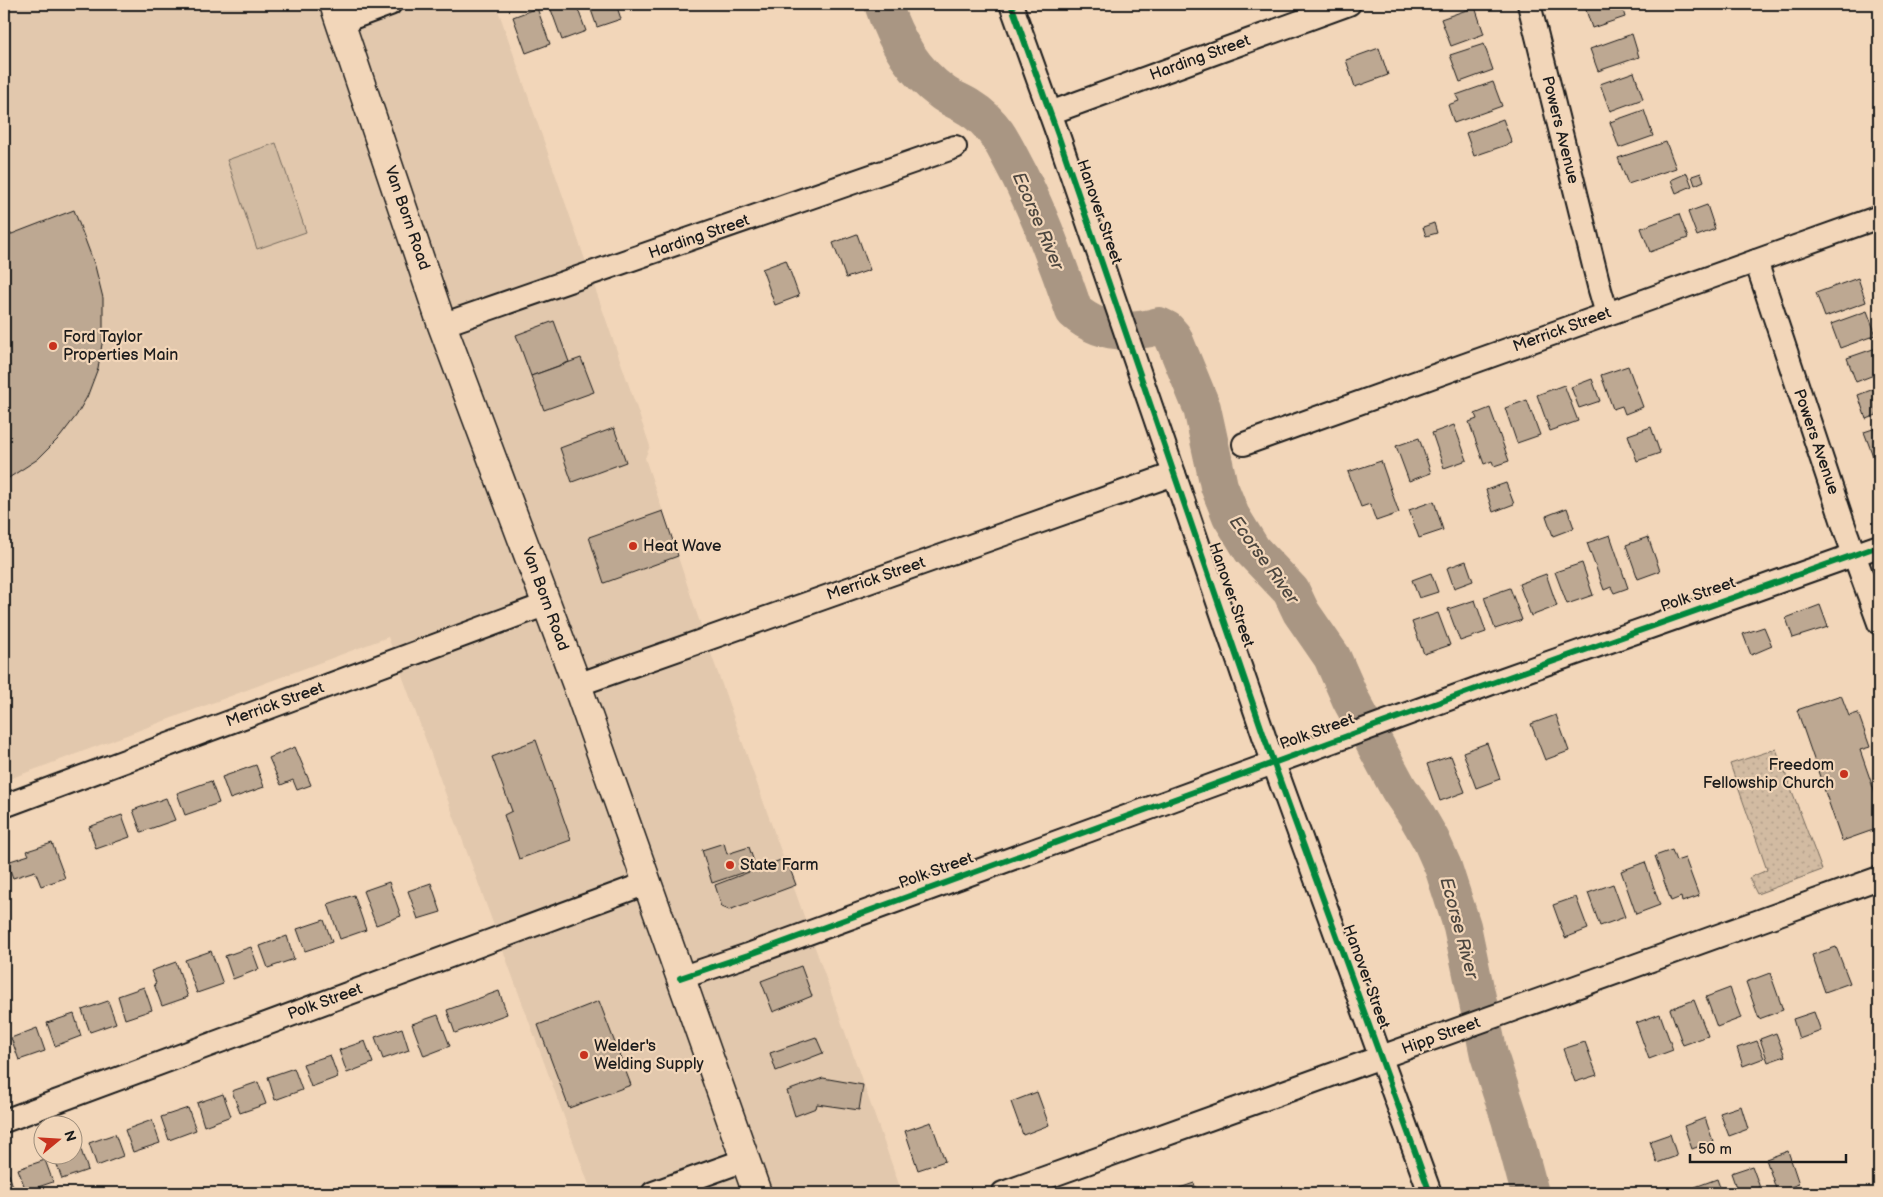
<svg xmlns="http://www.w3.org/2000/svg" width="1883" height="1197" font-family="'Balsamiq Sans',sans-serif">
	<style>
		.built { fill: #e2c8ad }
		.grass { fill: url(#grass-dots); stroke: #776c5f }
		.garden { fill: #d2bba2; stroke: #776c5f }
		.lines { fill: none; stroke-linecap: round; stroke-linejoin: round }
		.river { stroke: #a99683; stroke-width: 38 }
		.building { fill: #bda892; stroke: #1c1c1c }
		.street-casing { stroke: #1c1c1c; stroke-width: 26 }
		.secondary-casing { stroke: #1c1c1c; stroke-width: 31 }
		.street { stroke: #f2d6b9; stroke-width: 22 }
		.secondary { stroke: #f2d6b9; stroke-width: 28 }
		.cycleway-casing { stroke: #f2d6b9; stroke-width: 9 }
		.cycleway { stroke: #00873e; stroke-width: 6 }
		.poi-dot { fill: #c8321e; stroke: #f2d6b9; stroke-width: 2 }
		.labels { text-anchor: middle; dominant-baseline: central; stroke-width: 4.5; stroke-linejoin: round; paint-order: stroke }
		.street-label { font-size: 16px; fill: #1c1c1c; stroke: #f2d6b9 }
		.poi-label { font-size: 16px; fill: #1c1c1c; stroke: #f2d6b9; text-anchor: start }
		.water-label { font-size: 18px; font-style: italic; fill: #4d4740; stroke: #f2d6b9 }
	</style>
	<defs>
		<pattern id="grass-dots" width="8" height="8" patternUnits="userSpaceOnUse" patternTransform="scale(1.25)"><rect width="8" height="8" fill="#d2bba2"/><path d="M2 2h.1M6 6h.1" fill="none" stroke="#b4a08b" stroke-width="1.8" stroke-linecap="round"/></pattern>
	</defs>
	<rect width="100%" height="100%" fill="#f2d6b9"/>
	<filter id="ink" filterUnits="userSpaceOnUse"><feTurbulence type="fractalNoise" baseFrequency=".02" numOctaves="2"/><feDisplacementMap in="SourceGraphic" scale="10" xChannelSelector="R" yChannelSelector="G"/><feConvolveMatrix kernelMatrix="1 2 1 2 8 2 1 2 1" color-interpolation-filters="sRGB"/></filter>
	<g filter="url(#ink)">
		<polygon class="built" points="4,4 496,4 650,446 645,458 697,614 902,1193 592,1193 388,637 4,781"/>
		<polygon class="grass" points="1776,749 1822,870 1757,894 1749,878 1767,870 1730,764"/>
		<polygon class="garden" points="276,143 306,232 257,249 227,160"/>
		<g class="lines">
			<path class="river" d="M 883,4 C 894,38 913,71 943,93 C 951,99 961,102 970,108 C 980,114 990,124 997,134 C 1005,146 1012,161 1019,174 C 1041,218 1058,264 1074,311 C 1098,333 1129,334 1159,326 L 1167,330 L 1173,337 L 1202,408 L 1219,486 L 1231,516 L 1252,550 L 1291,591 L 1301,612 L 1332,657 L 1351,700 L 1399,789 L 1416,814 L 1431,840 L 1443,867 L 1462,926 L 1489,1055 L 1510,1119 L 1530,1193"/>
		</g>
		<g class="building">
			<polygon points="549,4 576,4 586,31 562,40"/>
			<polygon points="589,4 616,4 621,19 597,27"/>
			<polygon points="1584,4 1621,4 1625,17 1592,28"/>
			<polygon points="1475,7 1484,34 1451,46 1441,19"/>
			<polygon points="537,8 550,44 526,53 513,17"/>
			<polygon points="1632,34 1639,57 1598,71 1590,49"/>
			<polygon points="1484,44 1493,70 1460,82 1450,55"/>
			<polygon points="1379,48 1388,75 1355,87 1346,60"/>
			<polygon points="1634,72 1643,99 1610,111 1600,84"/>
			<polygon points="1493,82 1502,106 1454,123 1448,105 1459,101 1456,95"/>
			<polygon points="1879,95 1879,112 1874,97"/>
			<polygon points="1644,110 1653,136 1619,148 1610,122"/>
			<polygon points="1503,119 1512,143 1474,156 1466,133"/>
			<polygon points="1666,142 1676,168 1628,184 1618,158"/>
			<polygon points="1687,173 1692,186 1676,193 1671,180"/>
			<polygon points="1701,173 1704,181 1695,185 1692,176"/>
			<polygon points="1707,205 1715,229 1697,236 1688,212"/>
			<polygon points="74,210 95,266 103,298 103,338 98,368 87,397 76,416 60,437 38,459 4,481 4,237"/>
			<polygon points="1679,214 1688,238 1650,252 1641,228"/>
			<polygon points="1434,223 1437,233 1426,236 1423,227"/>
			<polygon points="857,234 870,270 846,278 833,243"/>
			<polygon points="786,260 799,296 775,305 762,269"/>
			<polygon points="1858,278 1866,302 1825,317 1816,293"/>
			<polygon points="1867,311 1876,335 1840,348 1831,324"/>
			<polygon points="554,321 569,362 531,376 516,335"/>
			<polygon points="1879,347 1879,373 1856,382 1847,358"/>
			<polygon points="581,358 594,392 544,410 531,376"/>
			<polygon points="1628,366 1643,407 1625,414 1622,406 1613,409 1601,375"/>
			<polygon points="1592,379 1600,401 1579,408 1571,387"/>
			<polygon points="1564,385 1578,421 1550,431 1537,395"/>
			<polygon points="1879,387 1879,414 1866,419 1858,395"/>
			<polygon points="1527,400 1540,435 1517,443 1505,408"/>
			<polygon points="1490,408 1509,461 1494,466 1492,461 1484,464 1469,422 1477,419 1475,414"/>
			<polygon points="1454,425 1467,460 1444,468 1432,433"/>
			<polygon points="1651,427 1660,453 1637,461 1628,435"/>
			<polygon points="1879,427 1879,454 1873,456 1864,432"/>
			<polygon points="614,428 626,462 572,482 560,448"/>
			<polygon points="1419,438 1431,473 1409,481 1396,446"/>
			<polygon points="1381,461 1399,513 1376,521 1370,504 1361,507 1348,472"/>
			<polygon points="1506,483 1514,504 1493,512 1486,490"/>
			<polygon points="1434,501 1443,530 1419,538 1409,510"/>
			<polygon points="1567,508 1574,528 1553,536 1546,516"/>
			<polygon points="663,511 678,556 604,583 589,537"/>
			<polygon points="1610,535 1628,588 1614,593 1611,587 1604,590 1587,543"/>
			<polygon points="1648,537 1660,571 1638,579 1626,545"/>
			<polygon points="1466,561 1473,581 1454,588 1447,568"/>
			<polygon points="1582,563 1593,595 1567,604 1555,572"/>
			<polygon points="1431,573 1438,592 1419,598 1412,580"/>
			<polygon points="1546,574 1557,606 1531,616 1519,584"/>
			<polygon points="1510,588 1522,620 1495,629 1484,597"/>
			<polygon points="1475,600 1486,632 1460,641 1448,609"/>
			<polygon points="1820,605 1828,627 1793,638 1786,618"/>
			<polygon points="1438,613 1450,645 1424,654 1412,622"/>
			<polygon points="1764,627 1772,646 1751,655 1743,634"/>
			<polygon points="1841,695 1849,716 1858,713 1870,747 1860,750 1877,799 1879,799 1879,828 1842,841 1797,710"/>
			<polygon points="1556,715 1569,751 1545,760 1531,724"/>
			<polygon points="536,740 571,840 519,859 504,815 512,811 492,757"/>
			<polygon points="1487,743 1500,779 1476,788 1463,752"/>
			<polygon points="295,747 311,785 297,790 293,780 281,785 269,758"/>
			<polygon points="1451,756 1465,792 1440,801 1427,764"/>
			<polygon points="256,765 264,787 230,799 222,777"/>
			<polygon points="211,781 219,803 185,815 177,793"/>
			<polygon points="166,798 175,820 141,832 133,810"/>
			<polygon points="122,815 130,837 96,849 89,827"/>
			<polygon points="52,843 65,878 41,886 35,871 13,878 7,862 29,855 27,851"/>
			<polygon points="724,843 727,854 749,847 756,868 712,883 702,850"/>
			<polygon points="1672,850 1676,861 1685,858 1699,896 1682,902 1681,897 1671,901 1655,856"/>
			<polygon points="786,858 796,885 729,910 722,907 715,885"/>
			<polygon points="1645,862 1660,905 1636,914 1621,871"/>
			<polygon points="389,882 401,916 376,925 363,891"/>
			<polygon points="431,883 441,912 418,919 408,891"/>
			<polygon points="1613,884 1625,917 1600,926 1588,893"/>
			<polygon points="354,895 366,930 340,939 328,904"/>
			<polygon points="1576,897 1588,929 1565,938 1553,905"/>
			<polygon points="324,920 332,942 305,951 297,929"/>
			<polygon points="287,936 294,959 268,968 260,946"/>
			<polygon points="251,947 259,969 233,979 225,956"/>
			<polygon points="1836,947 1850,983 1825,992 1812,955"/>
			<polygon points="211,951 223,984 197,993 185,960"/>
			<polygon points="176,962 188,997 162,1006 154,984 156,983 151,971"/>
			<polygon points="801,966 812,996 773,1012 761,981"/>
			<polygon points="1770,973 1783,1010 1759,1019 1746,982"/>
			<polygon points="144,987 152,1010 125,1019 118,996"/>
			<polygon points="1730,988 1741,1018 1717,1027 1706,997"/>
			<polygon points="499,991 507,1014 455,1033 447,1010"/>
			<polygon points="1694,1000 1708,1036 1683,1045 1670,1009"/>
			<polygon points="108,1001 116,1023 90,1032 82,1010"/>
			<polygon points="599,1001 631,1085 569,1108 538,1025"/>
			<polygon points="1814,1012 1821,1031 1799,1039 1793,1019"/>
			<polygon points="74,1014 81,1036 55,1046 47,1023"/>
			<polygon points="1660,1014 1673,1050 1649,1059 1636,1023"/>
			<polygon points="438,1015 450,1046 424,1056 412,1024"/>
			<polygon points="37,1028 45,1051 19,1060 11,1038"/>
			<polygon points="402,1028 409,1050 383,1059 375,1037"/>
			<polygon points="1776,1033 1785,1056 1768,1062 1760,1039"/>
			<polygon points="816,1037 823,1053 776,1071 770,1053"/>
			<polygon points="365,1041 373,1063 347,1073 339,1050"/>
			<polygon points="1757,1041 1764,1058 1743,1066 1737,1048"/>
			<polygon points="1585,1042 1597,1075 1575,1082 1563,1049"/>
			<polygon points="4,1047 9,1063 4,1065"/>
			<polygon points="330,1055 338,1077 311,1087 303,1064"/>
			<polygon points="294,1068 302,1090 275,1100 268,1077"/>
			<polygon points="823,1078 863,1085 859,1110 817,1104 816,1108 795,1116 787,1091"/>
			<polygon points="258,1082 266,1104 240,1113 232,1091"/>
			<polygon points="1037,1092 1049,1125 1023,1135 1011,1102"/>
			<polygon points="223,1094 231,1116 204,1126 197,1103"/>
			<polygon points="1741,1106 1748,1129 1729,1136 1720,1113"/>
			<polygon points="188,1108 196,1130 169,1140 161,1117"/>
			<polygon points="1705,1118 1713,1141 1692,1149 1684,1126"/>
			<polygon points="152,1120 160,1143 133,1152 125,1130"/>
			<polygon points="931,1122 945,1161 918,1170 905,1131"/>
			<polygon points="115,1134 123,1156 97,1166 89,1143"/>
			<polygon points="1670,1134 1677,1156 1657,1163 1650,1141"/>
			<polygon points="80,1147 88,1170 62,1179 54,1156 59,1154 72,1154 72,1150"/>
			<polygon points="1788,1151 1799,1184 1777,1192 1766,1159"/>
			<polygon points="45,1160 53,1182 26,1191 18,1169"/>
			<polygon points="1752,1166 1762,1193 1738,1193 1731,1173"/>
			<polygon points="9,1174 15,1193 4,1193 4,1176"/>
			<polygon points="1717,1179 1722,1193 1697,1193 1695,1187"/>
			<polygon points="1194,1183 1197,1193 1171,1193 1171,1191"/>
		</g>
		<g class="lines">
			<g class="street-casing">
				<g id="street">
					<polyline points="1011,4 1058,135 1266,742 1430,1193"/>
					<polyline points="1529,4 1600,290 1607,314"/>
					<polyline points="341,22 390,4"/>
					<polyline points="1050,113 1349,4"/>
					<polyline points="1756,261 1846,532 1879,623"/>
					<polyline points="442,325 955,147"/>
					<polyline points="1244,444 1879,217"/>
					<polyline points="577,685 1174,474"/>
					<polyline points="4,806 547,604"/>
					<polyline points="680,978 748,955 1503,679 1879,546"/>
					<polyline points="4,1121 647,883"/>
					<polyline points="653,1193 745,1160"/>
					<polyline points="1003,1193 1879,878"/>
				</g>
			</g>
			<g class="secondary-casing">
				<polyline id="secondary" points="334,4 442,325 577,685 757,1193"/>
			</g>
			<use href="#street" class="street"/>
			<use href="#secondary" class="secondary"/>
			<g class="cycleway-casing">
				<g id="cycleway">
					<polyline points="1011,4 1058,135 1266,742 1430,1193"/>
					<polyline points="680,978 748,955 1503,679 1879,546"/>
				</g>
			</g>
			<use href="#cycleway" class="cycleway"/>
		</g>
	</g>
	<g class="poi-dot">
		<circle cx="53" cy="346" r="5"/>
		<circle cx="633" cy="546" r="5"/>
		<circle cx="1844" cy="774" r="5"/>
		<circle cx="730" cy="865" r="5"/>
		<circle cx="584" cy="1055" r="5"/>
	</g>
	<g class="labels">
		<g class="street-label">
			<text transform="translate(1200 58) rotate(-20)">Harding Street</text>
			<text transform="translate(1560 130) rotate(76)">Powers Avenue</text>
			<text transform="translate(1099 212) rotate(71)">Hanover Street</text>
			<text transform="translate(407 218) rotate(71)">Van Born Road</text>
			<text transform="translate(699 237) rotate(-19)">Harding Street</text>
			<text transform="translate(1562 330) rotate(-20)">Merrick Street</text>
			<text transform="translate(1816 442) rotate(71)">Powers Avenue</text>
			<text transform="translate(876 579) rotate(-19)">Merrick Street</text>
			<text transform="translate(1231 595) rotate(71)">Hanover Street</text>
			<text transform="translate(1698 595) rotate(-19)">Polk Street</text>
			<text transform="translate(545 599) rotate(70)">Van Born Road</text>
			<text transform="translate(275 705) rotate(-20)">Merrick Street</text>
			<text transform="translate(1317 732) rotate(-20)">Polk Street</text>
			<text transform="translate(936 871) rotate(-20)">Polk Street</text>
			<text transform="translate(1366 977) rotate(70)">Hanover Street</text>
			<text transform="translate(325 1002) rotate(-20)">Polk Street</text>
			<text transform="translate(1441 1036) rotate(-20)">Hipp Street</text>
		</g>
		<g class="poi-label">
			<text x="63" y="337">Ford Taylor<tspan x="63" dy="18">Properties Main</tspan></text>
			<text x="643" y="546">Heat Wave</text>
			<text x="1834" y="765" text-anchor="end">Freedom<tspan x="1834" dy="18">Fellowship Church</tspan></text>
			<text x="740" y="865">State Farm</text>
			<text x="594" y="1046">Welder's<tspan x="594" dy="18">Welding Supply</tspan></text>
		</g>
		<g class="water-label">
			<text transform="translate(1038 221) rotate(67)">Ecorse River</text>
			<text transform="translate(1264 560) rotate(54)">Ecorse River</text>
			<text transform="translate(1459 928) rotate(75)">Ecorse River</text>
		</g>
	</g>
	<rect width="1883" height="1197" fill="none" stroke="#f2d6b9" stroke-width="20"/>
	<rect x="10" y="10" width="1863" height="1177" fill="none" stroke="#1c1c1c" stroke-width="2" filter="url(#ink)"/>
	<g transform="translate(58 1140) rotate(72)"><circle r="24" fill="#f2d6b9" stroke="#9c8c7a"/>
	<path d="M0-4L9 19L0 12L-9 19Z" fill="#c8321e"/>
	<text y="-8" font-size="14" font-weight="bold" text-anchor="middle" fill="#1c1c1c">N</text>
	</g>
	<path d="M1690 1154v8h156v-8" fill="none" stroke="#1c1c1c" stroke-width="2.5"/>
	<text x="1698" y="1154" font-size="15" fill="#1c1c1c" stroke="#f2d6b9" stroke-width="4" paint-order="stroke">50 m</text>
</svg>
